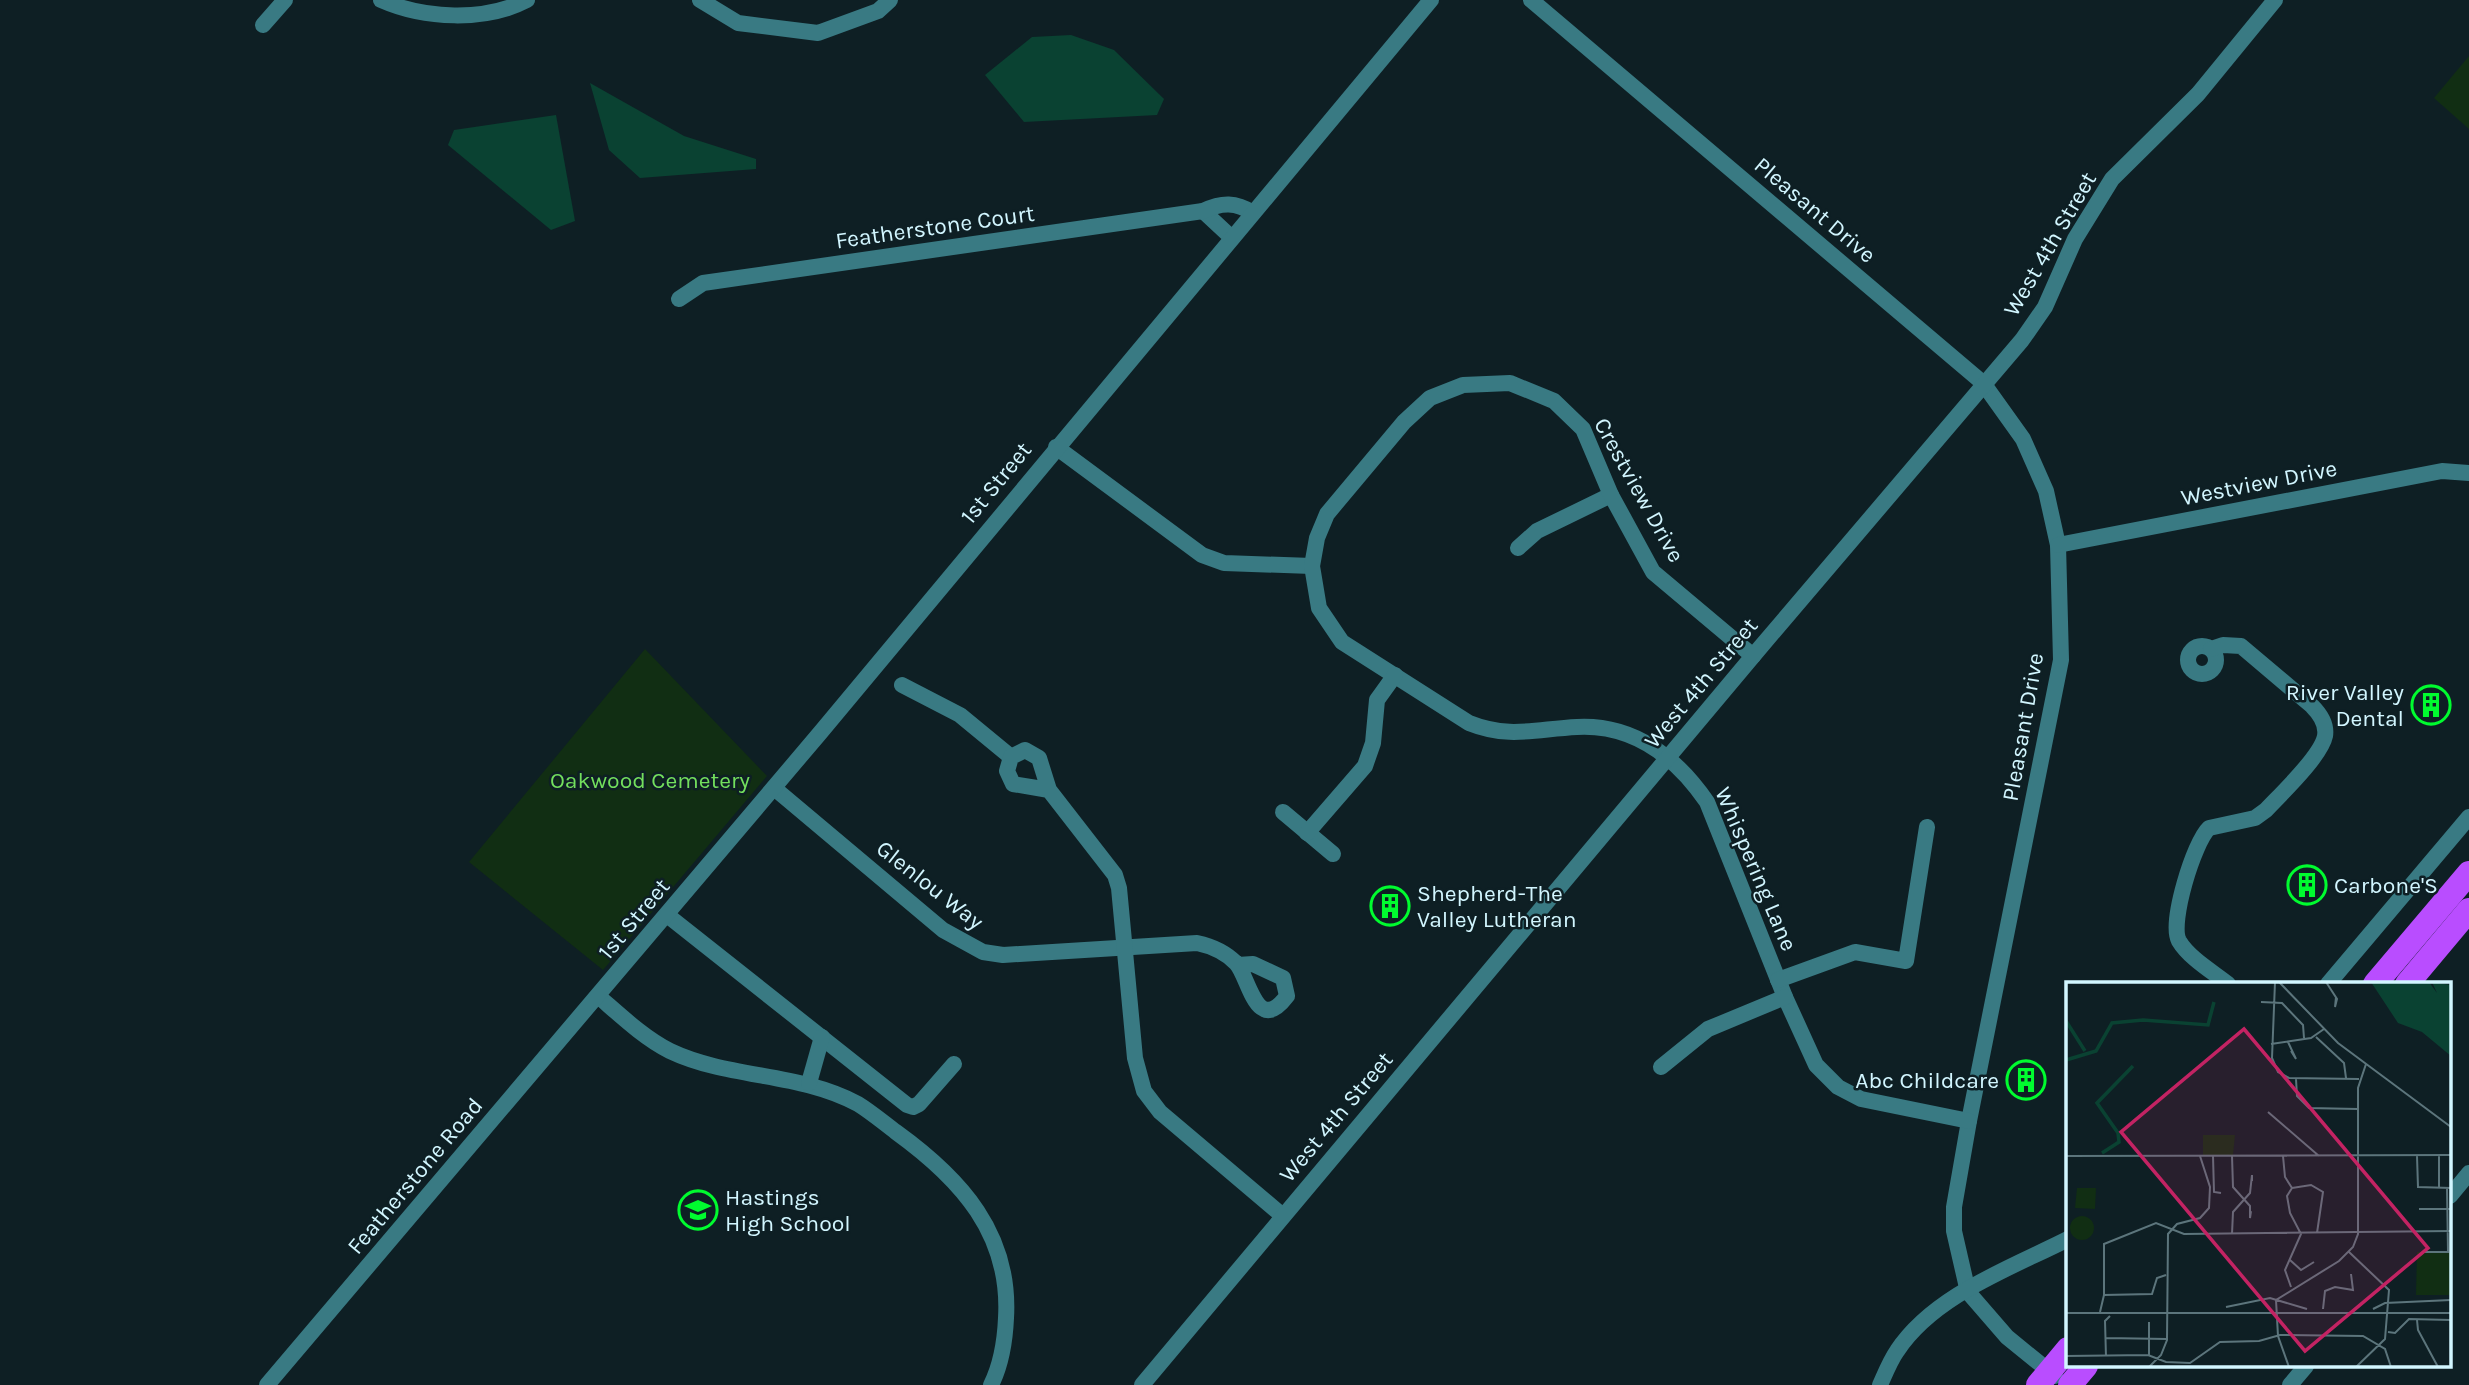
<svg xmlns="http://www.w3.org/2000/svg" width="2469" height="1385" font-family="Karla,sans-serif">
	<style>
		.green { fill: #112e13 }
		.water { fill: #0a4232 }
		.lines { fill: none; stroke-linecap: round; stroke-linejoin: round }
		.minor { stroke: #397a83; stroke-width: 16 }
		.highway { stroke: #b94dff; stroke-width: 24 }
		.labels { text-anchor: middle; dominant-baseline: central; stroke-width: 5; stroke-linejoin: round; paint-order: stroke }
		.street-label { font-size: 23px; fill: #d2f6ff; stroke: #0e1f24 }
		.poi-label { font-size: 23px; fill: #d2f6ff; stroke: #0e1f24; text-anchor: start }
		.park-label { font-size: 23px; fill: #73df5d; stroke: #0e1f24 }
		.inset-river { fill: none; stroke: #0a4232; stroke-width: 3.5 }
		.inset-road { fill: none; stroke: #5c757c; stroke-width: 2 }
		.view { fill: #c32363; fill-opacity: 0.15; stroke: #c32363; stroke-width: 3.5 }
		.inset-edge { fill: none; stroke: #d2f6ff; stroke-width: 3.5 }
	</style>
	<rect width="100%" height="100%" fill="#0e1f24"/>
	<g class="green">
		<polygon points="2469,56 2469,129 2434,98"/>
		<polygon points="645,649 767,776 603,970 469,862"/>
	</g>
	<g class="water">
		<polygon points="1071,35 1114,50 1164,99 1157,115 1024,122 985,75 1032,37"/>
		<polygon points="590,83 684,136 756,159 756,169 640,178 609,150"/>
		<polygon points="556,115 575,221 551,230 448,145 454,130"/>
	</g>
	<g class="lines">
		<g class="minor">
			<path d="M 381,0 C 424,19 485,22 527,0"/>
			<polyline points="700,0 738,23 818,33 878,11 890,0"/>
			<polyline points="1531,0 1983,383 2023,439 2046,491 2058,545 2061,660 1969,1121 1954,1207 1954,1231 1968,1292 2007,1337 2055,1376"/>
			<polyline points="263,25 285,0"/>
			<polyline points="1203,211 1232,238"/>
			<path d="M 679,299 L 703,283 L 1203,211 C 1222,202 1236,202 1253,213"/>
			<polyline points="1056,447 1202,555 1224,563 1312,566"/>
			<polyline points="2058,545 2442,471 2469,473"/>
			<polyline points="1518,548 1537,531 1611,495"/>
			<circle cx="2202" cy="660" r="14"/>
			<path d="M 2211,649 L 2223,645 L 2241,646 L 2312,706 C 2320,714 2327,724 2325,736 C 2321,756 2281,794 2266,810 L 2255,818 L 2209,828 C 2194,842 2169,923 2179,941 C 2189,958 2213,972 2228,984"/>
			<path d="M 1753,656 L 1653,572 L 1611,495 L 1583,429 L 1554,401 L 1510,383 L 1463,385 L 1430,398 L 1404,422 L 1327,514 L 1317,538 L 1312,566 L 1319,608 L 1342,642 L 1469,723 C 1509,739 1536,729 1577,727 C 1633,724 1676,757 1707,802 L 1785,997 L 1816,1065 L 1838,1087 L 1861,1099 L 1969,1121"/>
			<polyline points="902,685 960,715 1011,757"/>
			<path d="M 774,788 L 943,930 L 983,952 L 1003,955 L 1197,943 C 1211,946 1225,952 1236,963 C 1249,976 1256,1037 1287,996 L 1283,978 L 1253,964 L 1238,965"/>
			<polyline points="1049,790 1013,784 1007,771 1011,757 1025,750 1039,758 1049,790 1115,875 1119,888 1135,1058 1144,1091 1160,1112 1283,1216"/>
			<polyline points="1283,812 1333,854"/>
			<polyline points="1307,833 1365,766 1373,743 1377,700 1395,675"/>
			<polyline points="667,915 907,1105 913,1107 919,1104 954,1064"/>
			<polyline points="1778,980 1855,952 1906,961 1927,827"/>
			<polyline points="2328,984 2469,817"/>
			<path d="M 598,996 C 620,1015 644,1038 670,1051 C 729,1079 799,1072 858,1104 C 871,1112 884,1123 896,1132 C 961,1179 1011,1234 1006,1318 C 1005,1341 1001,1365 991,1385"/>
			<polyline points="1661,1067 1708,1029 1785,997"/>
			<polyline points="809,1083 822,1037"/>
			<polyline points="2450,1196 2469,1173"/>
			<polyline points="267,1385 820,733 1431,0"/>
			<polyline points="1142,1385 1753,656 2022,340 2045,307 2075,239 2112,179 2198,94 2275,0"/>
			<path d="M 1880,1385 C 1885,1374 1890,1361 1897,1351 C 1934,1295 2011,1268 2068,1239"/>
			<polyline points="2290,1385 2306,1366"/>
		</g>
		<g class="highway">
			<polyline points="2375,984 2469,873"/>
			<polyline points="2407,984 2469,910"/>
			<polyline points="2038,1385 2068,1349"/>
			<polyline points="2070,1385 2086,1366"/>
		</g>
	</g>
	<defs>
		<g id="building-ring" transform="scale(2.0125)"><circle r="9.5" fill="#0e1f24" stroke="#00fc2f" stroke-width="1.5"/><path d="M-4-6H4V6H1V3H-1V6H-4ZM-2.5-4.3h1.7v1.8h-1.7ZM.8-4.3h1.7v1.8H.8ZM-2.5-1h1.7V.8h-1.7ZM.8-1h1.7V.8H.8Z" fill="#00fc2f"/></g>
		<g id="school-ring" transform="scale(2.0125)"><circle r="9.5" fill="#0e1f24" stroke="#00fc2f" stroke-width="1.5"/><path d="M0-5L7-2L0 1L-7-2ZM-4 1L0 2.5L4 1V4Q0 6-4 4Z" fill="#00fc2f"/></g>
	</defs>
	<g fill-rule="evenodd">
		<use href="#building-ring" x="2431" y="705"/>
		<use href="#building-ring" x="2307" y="885"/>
		<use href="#building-ring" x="1390" y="906"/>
		<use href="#building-ring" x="2026" y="1080"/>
		<use href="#school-ring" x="698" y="1210"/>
	</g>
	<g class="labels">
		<g class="street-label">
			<text transform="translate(1815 210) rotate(40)">Pleasant Drive</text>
			<text transform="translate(935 227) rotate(-8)">Featherstone Court</text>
			<text transform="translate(2050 244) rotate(-60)">West 4th Street</text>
			<text transform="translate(996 483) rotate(-51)">1st Street</text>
			<text transform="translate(2259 483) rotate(-11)">Westview Drive</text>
			<text transform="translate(1639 490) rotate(61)">Crestview Drive</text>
			<text transform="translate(1701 683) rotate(-50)">West 4th Street</text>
			<text transform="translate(2023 727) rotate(-80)">Pleasant Drive</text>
			<text transform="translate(1756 869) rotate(67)">Whispering Lane</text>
			<text transform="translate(930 885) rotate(38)">Glenlou Way</text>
			<text transform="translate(634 919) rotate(-50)">1st Street</text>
			<text transform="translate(1336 1117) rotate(-50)">West 4th Street</text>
			<text transform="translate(415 1176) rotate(-50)">Featherstone Road</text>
		</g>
		<g class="poi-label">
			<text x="2404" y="692" text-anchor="end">River Valley<tspan x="2404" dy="26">Dental</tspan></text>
			<text x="2334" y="885">Carbone'S</text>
			<text x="1417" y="893">Shepherd-The<tspan x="1417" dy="26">Valley Lutheran</tspan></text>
			<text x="1999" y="1080" text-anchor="end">Abc Childcare</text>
			<text x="725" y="1197">Hastings<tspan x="725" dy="26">High School</tspan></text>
		</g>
		<g class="park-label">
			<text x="650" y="780">Oakwood Cemetery</text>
		</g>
	</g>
	<g transform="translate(2066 982)">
		<rect width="385" height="385" fill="#0e1f24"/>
		<path d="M 137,153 L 169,153 L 167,173 L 137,173 ZM 11,206 L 30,206 L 29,227 L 9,226 ZM4 246a12 12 0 1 1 24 0a12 12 0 1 1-24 0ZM 351,270 L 385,270 L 385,313 L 350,313 Z" fill="#112e13"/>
		<path d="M 305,0 L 363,0 L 371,11 L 366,0 L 385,3 L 385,74 L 356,50 L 332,41 Z" fill="#0a4232"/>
		<path class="inset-river" d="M 0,39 L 19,69M 0,78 L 30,69 L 46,41 L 77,38 L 142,43 L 148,20M 36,171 L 53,160 L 52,151 L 31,121 L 67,84"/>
		<path class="inset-road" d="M 209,0 L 206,76 L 212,90 L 223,96 L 293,97M 213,0 L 272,61 L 385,145M 260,0 L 271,17 L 269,25 L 270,15M 195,20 L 216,21 L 237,43 L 238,56M 250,55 L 278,81 L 280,96M 222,60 L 230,77 L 225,69M 205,62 L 245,56 L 258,47M 230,97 L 231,114 L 243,126 L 292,127M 202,130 L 253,174M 0,174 L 385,173M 147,174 L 148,210 L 155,211M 166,174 L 167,205 L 184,224 L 184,236 L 185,229M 217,174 L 219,195 L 226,206M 351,174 L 352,205 L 385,206M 373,174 L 373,206M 226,206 L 245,203 L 257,210 L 251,251M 381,206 L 382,270M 353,227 L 385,227M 166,252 L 167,230 L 184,211 L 186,193 L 186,199M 283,270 L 323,308 L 319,357 L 290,385M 358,270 L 383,270M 224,278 L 235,288 L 248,280M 225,305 L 219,288 L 235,252 L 224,231 L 221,214 L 226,206M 38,313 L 38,262 L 90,241 L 118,252 L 385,249M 160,325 L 204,316 L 241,327M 257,327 L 259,309 L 269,305 L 287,308 L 285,292M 307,327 L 319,321 L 385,318M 34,330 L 38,313 L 86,312 L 91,296 L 100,293M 0,331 L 385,331M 351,338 L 352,348 L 372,385M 83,340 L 83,373M 322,350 L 329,351 L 343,337 L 385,338M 40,356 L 101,357M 0,374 L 82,373 L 100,380 L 124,381 L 154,360 L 193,359 L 214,353 L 297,354 L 319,367 L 325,385M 40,375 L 39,339 L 44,334M 83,385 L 95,373 L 101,358 L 102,252 L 111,242 L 134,236 L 143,226 L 144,205 L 134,174M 223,385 L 212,354 L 210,318 L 273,279 L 287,265 L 292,252 L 292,106 L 300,82"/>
		<path class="view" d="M 178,47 L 362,266 L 239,369 L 55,150 Z"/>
		<rect width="385" height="385" class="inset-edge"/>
	</g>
</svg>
